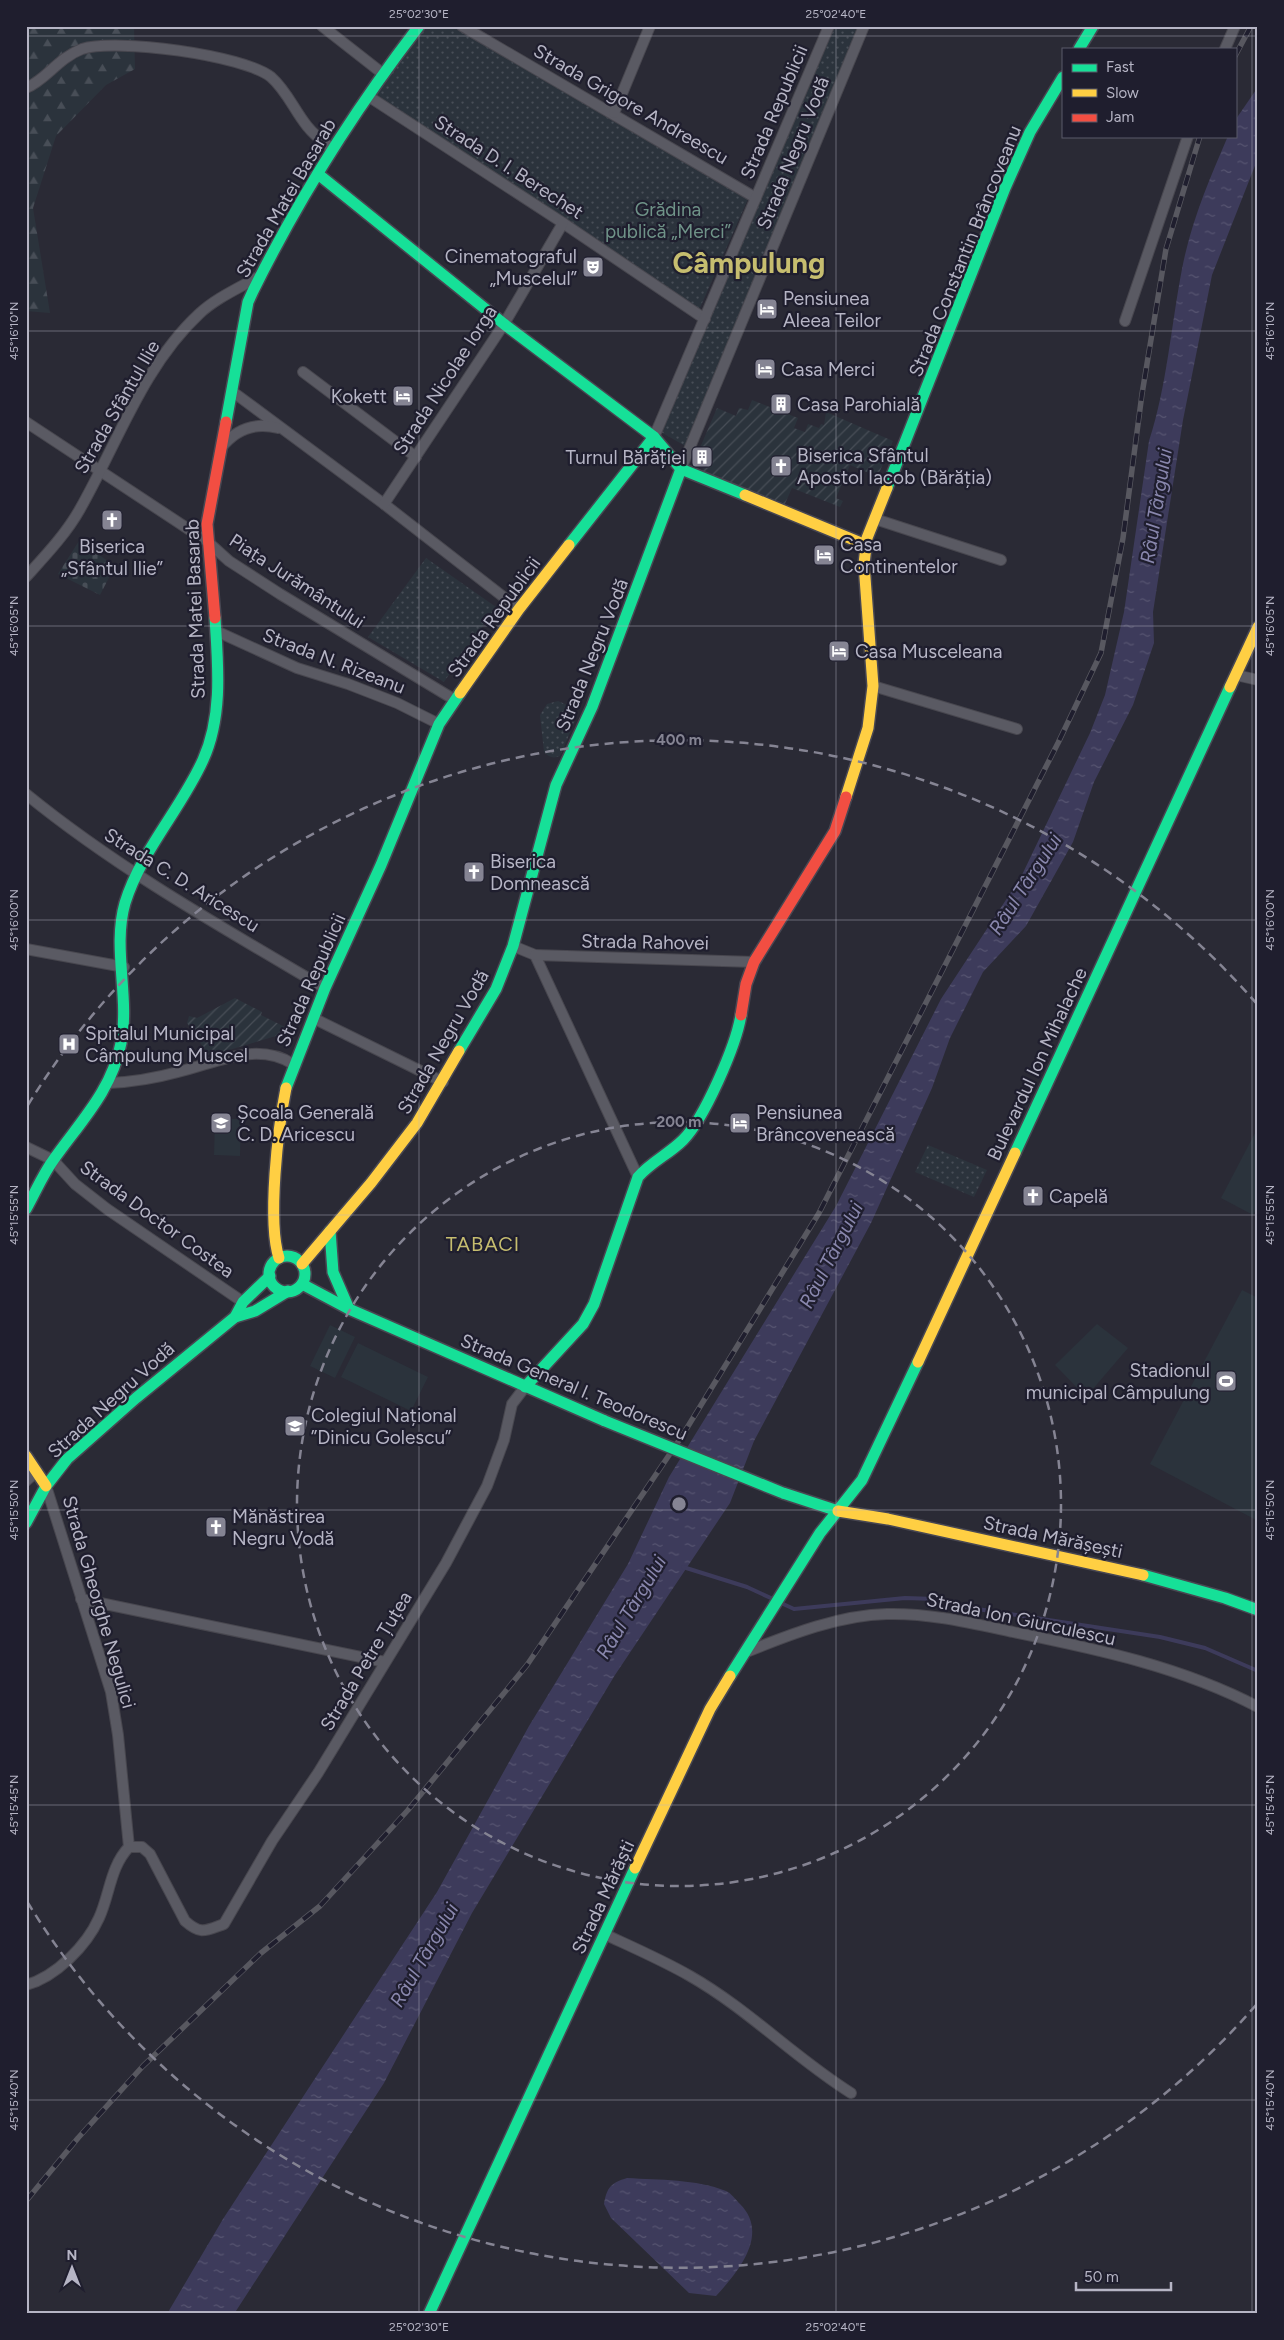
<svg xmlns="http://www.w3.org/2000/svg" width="1284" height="2340" font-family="Figtree,sans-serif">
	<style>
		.grass { fill: url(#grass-dots) }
		.forest { fill: url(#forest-firs) }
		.cemetery { fill: url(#cemetery-stones) }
		.garden { fill: url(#garden-furrows) }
		.pitch { fill: #2b333c }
		.water { fill: url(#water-ripples) }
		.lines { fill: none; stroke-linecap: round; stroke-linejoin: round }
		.stream { stroke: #3d3b5b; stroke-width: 4 }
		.street-casing { stroke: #48474f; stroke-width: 12 }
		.fast-casing { stroke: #484752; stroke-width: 14 }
		.slow-casing { stroke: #484752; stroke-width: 14 }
		.jam-casing { stroke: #484752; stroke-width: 14 }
		.street { stroke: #5a5a63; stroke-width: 10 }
		.fast { stroke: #16e098; stroke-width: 11 }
		.slow { stroke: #ffcf43; stroke-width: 11 }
		.jam { stroke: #f24e42; stroke-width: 11 }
		.rail-casing { stroke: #585860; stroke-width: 5.5 }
		.rail { stroke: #1f1e2e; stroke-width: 4; stroke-dasharray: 11; stroke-linecap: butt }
		.fast-bridge-casing { stroke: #484752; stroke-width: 14; stroke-linecap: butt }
		.fast-bridge { stroke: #16e098; stroke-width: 11 }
		.ticks { fill: none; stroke: #b6b5c5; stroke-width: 1; stroke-opacity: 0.45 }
		.ring { fill: none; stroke: #858493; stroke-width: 2.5; stroke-dasharray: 9 6 }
		.labels { text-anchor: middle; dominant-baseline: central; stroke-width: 4.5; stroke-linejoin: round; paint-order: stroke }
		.street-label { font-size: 19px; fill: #b6b5c5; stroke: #1f1e2e }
		.park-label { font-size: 19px; fill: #6f9388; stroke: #1f1e2e }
		.poi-label { font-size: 19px; fill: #b6b5c5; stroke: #1f1e2e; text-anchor: start }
		.water-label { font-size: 20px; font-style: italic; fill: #8987ad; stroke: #1f1e2e }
		.neighbourhood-label { font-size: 20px; letter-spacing: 1px; fill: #c6bd6f; stroke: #1f1e2e }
		.town-label { font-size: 29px; font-weight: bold; fill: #c6bd6f; stroke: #1f1e2e }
		.centre { fill: #858493; stroke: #1f1e2e; stroke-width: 2.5 }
		.ring-label { font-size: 15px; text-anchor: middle; font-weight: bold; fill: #858493; stroke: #1f1e2e; stroke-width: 4.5; stroke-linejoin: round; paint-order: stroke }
		.neatline { fill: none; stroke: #b6b5c5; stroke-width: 2 }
		.ticks-label { font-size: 12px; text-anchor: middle; fill: #b6b5c5 }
	</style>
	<defs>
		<pattern id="grass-dots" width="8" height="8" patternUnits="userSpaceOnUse" patternTransform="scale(1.25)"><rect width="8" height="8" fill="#2b333c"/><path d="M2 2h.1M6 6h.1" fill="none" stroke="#484e57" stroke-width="1.8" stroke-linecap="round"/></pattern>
		<pattern id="forest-firs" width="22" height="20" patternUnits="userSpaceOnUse" patternTransform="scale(1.25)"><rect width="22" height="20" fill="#2b333c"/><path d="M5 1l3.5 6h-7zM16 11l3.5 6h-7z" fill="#484e57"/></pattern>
		<pattern id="cemetery-stones" width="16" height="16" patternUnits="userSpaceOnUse" patternTransform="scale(1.25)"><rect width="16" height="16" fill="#2b333c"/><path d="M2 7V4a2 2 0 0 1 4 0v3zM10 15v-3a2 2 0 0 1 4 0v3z" fill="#484e57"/></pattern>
		<pattern id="garden-furrows" width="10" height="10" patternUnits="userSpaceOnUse" patternTransform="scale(1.25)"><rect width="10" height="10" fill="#2b333c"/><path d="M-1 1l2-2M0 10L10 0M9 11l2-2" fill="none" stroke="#484e57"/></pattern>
		<pattern id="water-ripples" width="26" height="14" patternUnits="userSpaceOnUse" patternTransform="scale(1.25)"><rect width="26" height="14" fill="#3d3b5b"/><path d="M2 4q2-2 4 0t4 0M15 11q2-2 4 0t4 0" fill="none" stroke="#575571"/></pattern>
	</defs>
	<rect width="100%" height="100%" fill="#2a2a35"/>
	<g class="grass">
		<polygon points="426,26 453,26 748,199 699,310 374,96"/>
		<polygon points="832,26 861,26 687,447 659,431"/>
		<polygon points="426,558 496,607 444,682 368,637"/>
		<path d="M 558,701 L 572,707 L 575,721 L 560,756 C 553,759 549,757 544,752 L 540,715 L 547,704 Z"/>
		<polygon points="928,1145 987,1170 974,1197 915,1172"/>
	</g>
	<polygon class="forest" points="26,26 134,26 135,69 106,85 56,136 33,208 50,313 26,311"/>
	<polygon class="cemetery" points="79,541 115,566 100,595 58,574"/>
	<g class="garden">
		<polygon points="752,400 798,418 794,428 805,432 808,424 819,428 821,424 824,425 826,412 893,441 876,480 868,476 869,473 850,465 836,498 843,501 840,507 792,488 784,506 701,473 708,454 699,450 717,408 736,416 739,408 748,410"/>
		<polygon points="235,998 262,1012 261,1015 293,1031 209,1056 187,1023 189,1016 197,1018"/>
	</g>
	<g class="pitch">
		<polygon points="215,1119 241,1119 240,1156 214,1155"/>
		<polygon points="1255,1133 1258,1134 1258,1206 1253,1215 1221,1198"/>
		<polygon points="1242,1290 1258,1298 1258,1521 1150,1464"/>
		<polygon points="1097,1324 1128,1348 1086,1397 1055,1365"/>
		<polygon points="330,1325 355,1337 335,1378 310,1366"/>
		<polygon points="358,1343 428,1377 411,1411 341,1377"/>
	</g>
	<g class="water">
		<path d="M 1258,87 L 1258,158 L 1212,275 L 1183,420 L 1153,612 L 1154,643 L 1133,705 L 1094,782 L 1073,842 L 1026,926 L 983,972 L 950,1038 L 932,1088 L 871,1223 L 754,1441 L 730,1503 L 615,1675 L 472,1913 L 384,2083 L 234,2314 L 167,2314 L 223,2219 L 437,1892 L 529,1726 L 628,1564 L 669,1477 L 836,1206 L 941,999 L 1021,877 L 1090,733 L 1105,695 L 1124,612 L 1149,441 C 1167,386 1171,326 1182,269 C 1191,222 1209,180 1228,136 L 1235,136 L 1236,119 Z"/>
		<path d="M 627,2178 C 659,2180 696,2179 726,2191 C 731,2193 736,2200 740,2204 C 770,2234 738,2272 716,2296 L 689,2293 L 611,2218 L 604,2204 C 607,2187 611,2183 627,2178 Z"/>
	</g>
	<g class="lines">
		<g class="stream">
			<polyline points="683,1567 747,1587 773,1599"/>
			<polyline points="781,1603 794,1609 905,1598 936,1599 971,1608 1160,1637 1205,1648 1258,1671"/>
		</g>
		<g class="street-casing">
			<g id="street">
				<polyline points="322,26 382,73"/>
				<polyline points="462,26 756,198"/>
				<polyline points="1225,49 1235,26"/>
				<path d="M 26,88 C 46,80 58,58 82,49 C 116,38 243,55 271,77 C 287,91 294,110 307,126 C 314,135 323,142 332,149"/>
				<polyline points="368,96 560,221 705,319"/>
				<polyline points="614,113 650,26"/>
				<polyline points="1125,321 1188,136"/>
				<polyline points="303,372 416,457"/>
				<polyline points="233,392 384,504 519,609"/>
				<polyline points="26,422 208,542 229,561 280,594 455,700"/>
				<polyline points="654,437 829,26"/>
				<path d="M 221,448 C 236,429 255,422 278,428"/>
				<polyline points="681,469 864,26"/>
				<polyline points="384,504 504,324 563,223"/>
				<polyline points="875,519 1001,560"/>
				<path d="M 26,577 C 45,556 66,534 80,509 C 117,444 143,366 199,314 C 216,298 239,288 260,276"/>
				<polyline points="216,631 297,668 348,684 397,703 439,724"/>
				<polyline points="1236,675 1258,680"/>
				<polyline points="873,686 1017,729"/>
				<path d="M 26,794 C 118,869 223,928 325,988"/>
				<polyline points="513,946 535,955 638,1177"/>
				<polyline points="26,949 124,967"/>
				<polyline points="535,955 754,962"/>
				<polyline points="313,1018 443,1082"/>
				<path d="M 109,1083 C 133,1082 156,1078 178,1072 C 216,1063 256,1041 293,1064"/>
				<polyline points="26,1147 53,1160 75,1184 107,1209 243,1302"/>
				<polyline points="26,1481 37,1471"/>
				<polyline points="46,1486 111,1692 118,1735 129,1847"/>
				<polyline points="81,1599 385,1662"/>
				<path d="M 749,1651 C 791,1634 840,1615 887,1614 C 930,1613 971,1623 1013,1632 C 1097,1649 1182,1667 1258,1707"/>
				<path d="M 604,1934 C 632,1947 662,1960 690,1976 C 748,2009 795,2058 851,2093"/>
				<path d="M 26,1985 C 56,1977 87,1945 99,1918 C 110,1894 110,1867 129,1847 L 142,1847 L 150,1854 L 185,1921 C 201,1935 205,1931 224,1924 L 272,1841 L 318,1773 L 446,1563 L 487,1486 L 504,1440 L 512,1404 L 525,1387"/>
			</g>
		</g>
		<g class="fast-casing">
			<g id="fast">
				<polyline points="1079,49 1093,26"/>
				<polyline points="318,174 504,324 654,437 681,469 745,495"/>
				<path d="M 226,422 L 248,302 L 253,291 C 299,198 356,108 419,26"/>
				<polyline points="887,488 1005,188 1030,132 1063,77"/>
				<polyline points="569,545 654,437"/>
				<polyline points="459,1051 496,989 513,946 556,785 592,707 681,469"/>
				<polyline points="286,1088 325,988 381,865 439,724 460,693"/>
				<polyline points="1015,1153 1230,687"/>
				<path d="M 26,1209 C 35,1193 43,1174 54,1159 C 81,1121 112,1090 121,1043 C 130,997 112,948 125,903 C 141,851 181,809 203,760 C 223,716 218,665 215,618"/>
				<polyline points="330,1231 333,1272 349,1309"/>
				<circle cx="287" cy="1274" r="18"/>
				<polyline points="302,1284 349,1309 605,1421"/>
				<polyline points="235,1317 255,1311 288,1291"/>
				<path d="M 525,1387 L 583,1324 L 594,1304 L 638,1177 C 651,1162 669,1154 683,1140 C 704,1119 736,1046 741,1015"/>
				<polyline points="783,1493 838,1511"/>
				<polyline points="26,1523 46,1486 67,1459 136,1398 235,1317 243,1302 270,1276"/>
				<polyline points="1143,1575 1225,1598 1258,1610"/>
				<polyline points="730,1676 820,1533 862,1480 918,1362"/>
				<polyline points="429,2314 635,1868"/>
			</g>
		</g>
		<g class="slow-casing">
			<g id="slow">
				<polyline points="745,495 866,545"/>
				<polyline points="1230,687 1258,627"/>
				<polyline points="460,693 519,609 569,545"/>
				<polyline points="846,797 868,728 873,686 864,564 867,538 887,488"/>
				<path d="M 279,1258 C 267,1221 278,1128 286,1088"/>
				<polyline points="302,1264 371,1183 417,1123 459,1051"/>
				<polyline points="918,1362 1015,1153"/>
				<polyline points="26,1456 46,1486"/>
				<polyline points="838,1511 888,1519 1143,1575"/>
				<polyline points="635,1868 710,1709 730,1676"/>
			</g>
		</g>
		<g class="jam-casing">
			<g id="jam">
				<polyline points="215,618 207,524 226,422"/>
				<polyline points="741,1015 746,984 754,962 835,831 846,797"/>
			</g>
		</g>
		<use href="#street" class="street"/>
		<use href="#fast" class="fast"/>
		<use href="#slow" class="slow"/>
		<use href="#jam" class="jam"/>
		<g class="rail-casing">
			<g id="rail">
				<polyline points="1235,56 1251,26"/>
				<polyline points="26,2201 78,2138 143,2066 261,1953 320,1906 408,1810 527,1665 682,1436 819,1213 1058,743 1101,653 1123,538 1142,394 1166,249 1200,136"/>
			</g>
		</g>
		<use href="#rail" class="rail"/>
		<g class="fast-bridge-casing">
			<polyline id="fast-bridge" points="605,1421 783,1493"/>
		</g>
		<use href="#fast-bridge" class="fast-bridge"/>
	</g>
	<path class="ticks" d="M 419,26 L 419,2314M 836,26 L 836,2314M 1252,26 L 1252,2314M 26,36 L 1258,36M 26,331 L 1258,331M 26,626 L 1258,626M 26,920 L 1258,920M 26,1215 L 1258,1215M 26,1510 L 1258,1510M 26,1805 L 1258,1805M 26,2100 L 1258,2100"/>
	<g class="ring">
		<circle cx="679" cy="1504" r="382"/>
		<path d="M1256 2005A764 764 0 0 1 28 1903M28 1105A764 764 0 0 1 1256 1003"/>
	</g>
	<defs>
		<g id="theatre-square" transform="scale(1.125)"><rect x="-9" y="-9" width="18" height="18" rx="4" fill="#858493" stroke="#1f1e2e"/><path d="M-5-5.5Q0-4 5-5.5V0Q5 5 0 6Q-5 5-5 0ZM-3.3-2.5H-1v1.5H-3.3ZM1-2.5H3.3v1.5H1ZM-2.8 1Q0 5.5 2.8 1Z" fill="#fff"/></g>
		<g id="hotel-square" transform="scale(1.125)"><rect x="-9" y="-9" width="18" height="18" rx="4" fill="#858493" stroke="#1f1e2e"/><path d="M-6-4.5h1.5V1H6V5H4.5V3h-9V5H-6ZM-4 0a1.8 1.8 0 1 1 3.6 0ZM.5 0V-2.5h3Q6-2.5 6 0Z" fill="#fff"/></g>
		<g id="building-square" transform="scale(1.125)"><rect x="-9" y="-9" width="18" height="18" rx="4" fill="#858493" stroke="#1f1e2e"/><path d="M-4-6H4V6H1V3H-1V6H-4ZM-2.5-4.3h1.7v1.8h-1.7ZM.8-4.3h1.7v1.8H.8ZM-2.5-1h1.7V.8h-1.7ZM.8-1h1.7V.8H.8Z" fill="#fff"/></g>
		<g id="church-square" transform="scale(1.125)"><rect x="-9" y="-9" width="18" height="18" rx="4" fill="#858493" stroke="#1f1e2e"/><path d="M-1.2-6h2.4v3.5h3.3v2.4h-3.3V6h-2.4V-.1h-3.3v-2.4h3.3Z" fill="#fff"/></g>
		<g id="hospital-square" transform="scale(1.125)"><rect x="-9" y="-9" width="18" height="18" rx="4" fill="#858493" stroke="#1f1e2e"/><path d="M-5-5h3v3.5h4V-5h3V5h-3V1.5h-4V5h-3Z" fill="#fff"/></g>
		<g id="school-square" transform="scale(1.125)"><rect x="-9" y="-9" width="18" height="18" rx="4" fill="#858493" stroke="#1f1e2e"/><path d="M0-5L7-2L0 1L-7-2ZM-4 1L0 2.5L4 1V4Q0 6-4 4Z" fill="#fff"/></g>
		<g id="stadium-square" transform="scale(1.125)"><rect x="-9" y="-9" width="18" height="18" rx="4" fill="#858493" stroke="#1f1e2e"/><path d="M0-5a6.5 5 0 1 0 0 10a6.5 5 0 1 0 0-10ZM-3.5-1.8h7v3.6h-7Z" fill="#fff"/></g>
	</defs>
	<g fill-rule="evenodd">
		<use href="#theatre-square" x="593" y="267"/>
		<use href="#hotel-square" x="767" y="309"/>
		<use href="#hotel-square" x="765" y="369"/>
		<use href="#hotel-square" x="403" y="396"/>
		<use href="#building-square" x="781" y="404"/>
		<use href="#building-square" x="702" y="457"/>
		<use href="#church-square" x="781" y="466"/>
		<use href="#church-square" x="112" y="520"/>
		<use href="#hotel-square" x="824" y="555"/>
		<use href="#hotel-square" x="839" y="651"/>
		<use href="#church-square" x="474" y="872"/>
		<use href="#hospital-square" x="69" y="1044"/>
		<use href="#school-square" x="221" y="1123"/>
		<use href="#hotel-square" x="740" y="1123"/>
		<use href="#church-square" x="1033" y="1196"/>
		<use href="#stadium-square" x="1226" y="1381"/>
		<use href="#school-square" x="295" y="1426"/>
		<use href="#church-square" x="216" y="1527"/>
	</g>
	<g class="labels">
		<g class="street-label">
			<text transform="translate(631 104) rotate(30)">Strada Grigore Andreescu</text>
			<text transform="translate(774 112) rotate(-67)">Strada Republicii</text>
			<text transform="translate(793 153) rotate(-68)">Strada Negru Vodă</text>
			<text transform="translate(509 167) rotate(33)">Strada D. I. Berechet</text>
			<text transform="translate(286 198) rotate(-60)">Strada Matei Basarab</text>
			<text transform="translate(965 251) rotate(-68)">Strada Constantin Brâncoveanu</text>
			<text transform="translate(445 380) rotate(-57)">Strada Nicolae Iorga</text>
			<text transform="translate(117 407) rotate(-60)">Strada Sfântul Ilie</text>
			<text transform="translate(297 581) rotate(33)">Piața Jurământului</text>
			<text transform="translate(195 609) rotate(-92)">Strada Matei Basarab</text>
			<text transform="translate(494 617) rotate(-54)">Strada Republicii</text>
			<text transform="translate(592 655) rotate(-68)">Strada Negru Vodă</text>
			<text transform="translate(334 661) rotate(21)">Strada N. Rizeanu</text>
			<text transform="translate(182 880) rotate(32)">Strada C. D. Aricescu</text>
			<text transform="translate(645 942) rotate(1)">Strada Rahovei</text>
			<text transform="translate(311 980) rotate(-66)">Strada Republicii</text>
			<text transform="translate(443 1042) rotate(-60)">Strada Negru Vodă</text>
			<text transform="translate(1037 1064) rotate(-65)">Bulevardul Ion Mihalache</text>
			<text transform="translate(157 1219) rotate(36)">Strada Doctor Costea</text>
			<text transform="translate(574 1387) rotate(23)">Strada General I. Teodorescu</text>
			<text transform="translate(111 1400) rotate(-42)">Strada Negru Vodă</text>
			<text transform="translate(1053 1537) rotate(12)">Strada Mărășești</text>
			<text transform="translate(99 1602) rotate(74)">Strada Gheorghe Negulici</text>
			<text transform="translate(1021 1619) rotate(12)">Strada Ion Giurculescu</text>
			<text transform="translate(366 1661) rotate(-59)">Strada Petre Țuțea</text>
			<text transform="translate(603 1897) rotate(-65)">Strada Mărăști</text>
		</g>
		<g class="park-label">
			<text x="668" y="209">Grădina<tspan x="668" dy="22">publică „Merci”</tspan></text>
		</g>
		<g class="poi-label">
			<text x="577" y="256" text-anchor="end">Cinematograful<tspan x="577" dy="22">„Muscelul”</tspan></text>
			<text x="783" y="298">Pensiunea<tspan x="783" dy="22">Aleea Teilor</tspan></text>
			<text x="781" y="369">Casa Merci</text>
			<text x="387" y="396" text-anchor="end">Kokett</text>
			<text x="797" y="404">Casa Parohială</text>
			<text x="797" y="455">Biserica Sfântul<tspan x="797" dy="22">Apostol Iacob (Bărăția)</tspan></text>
			<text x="686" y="457" text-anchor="end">Turnul Bărăției</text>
			<text x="840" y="544">Casa<tspan x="840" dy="22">Continentelor</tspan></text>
			<text x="112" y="546" text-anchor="middle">Biserica<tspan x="112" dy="22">„Sfântul Ilie”</tspan></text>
			<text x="855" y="651">Casa Musceleana</text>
			<text x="490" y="861">Biserica<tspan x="490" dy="22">Domnească</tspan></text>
			<text x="85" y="1033">Spitalul Municipal<tspan x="85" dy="22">Câmpulung Muscel</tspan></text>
			<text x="237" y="1112">Școala Generală<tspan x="237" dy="22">C. D. Aricescu</tspan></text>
			<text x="756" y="1112">Pensiunea<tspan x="756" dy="22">Brâncovenească</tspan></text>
			<text x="1049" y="1196">Capelă</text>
			<text x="1210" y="1370" text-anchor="end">Stadionul<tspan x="1210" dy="22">municipal Câmpulung</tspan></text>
			<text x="311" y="1415">Colegiul Național<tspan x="311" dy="22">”Dinicu Golescu”</tspan></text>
			<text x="232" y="1516">Mănăstirea<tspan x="232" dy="22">Negru Vodă</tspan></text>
		</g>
		<g class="water-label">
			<text transform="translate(1156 506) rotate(-81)">Râul Târgului</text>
			<text transform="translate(1025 884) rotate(-57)">Râul Târgului</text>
			<text transform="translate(831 1255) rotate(-63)">Râul Târgului</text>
			<text transform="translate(631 1607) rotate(-59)">Râul Târgului</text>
			<text transform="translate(424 1955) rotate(-60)">Râul Târgului</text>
		</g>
		<g class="neighbourhood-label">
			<text x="483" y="1244">TABACI</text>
		</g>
		<g class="town-label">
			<text x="749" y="262">Câmpulung</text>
		</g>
	</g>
	<circle cx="679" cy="1504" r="8" class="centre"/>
	<g class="ring-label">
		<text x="679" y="745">400 m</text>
		<text x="679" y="1127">200 m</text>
	</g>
	<rect width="1284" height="2340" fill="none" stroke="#1f1e2e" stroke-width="55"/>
	<rect x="1062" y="48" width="175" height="90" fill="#1f1e2e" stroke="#5b5a6a"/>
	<rect x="1072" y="64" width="25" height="8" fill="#16e098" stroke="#5b5a6a"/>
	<text x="1106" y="72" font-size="15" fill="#b6b5c5">Fast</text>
	<rect x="1072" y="89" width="25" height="8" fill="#ffcf43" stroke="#5b5a6a"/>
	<text x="1106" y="98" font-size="15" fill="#b6b5c5">Slow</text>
	<rect x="1072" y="114" width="25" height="8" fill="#f24e42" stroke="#5b5a6a"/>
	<text x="1106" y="122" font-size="15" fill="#b6b5c5">Jam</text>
	<g transform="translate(72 2268)" stroke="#1f1e2e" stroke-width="4" paint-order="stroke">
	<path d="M0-4L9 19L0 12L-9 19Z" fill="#b6b5c5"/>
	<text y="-8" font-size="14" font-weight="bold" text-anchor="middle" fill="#b6b5c5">N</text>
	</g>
	<path d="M1076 2282v8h95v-8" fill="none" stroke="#b6b5c5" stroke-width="2.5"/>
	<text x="1084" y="2282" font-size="15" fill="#b6b5c5" stroke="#1f1e2e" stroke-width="4" paint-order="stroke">50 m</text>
	<rect x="28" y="28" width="1228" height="2284" class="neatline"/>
	<g class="ticks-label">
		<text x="419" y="18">25°02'30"E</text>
		<text x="836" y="18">25°02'40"E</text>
		<text transform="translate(14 331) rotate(-90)" y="4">45°16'10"N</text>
		<text transform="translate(1270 331) rotate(-90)" y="4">45°16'10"N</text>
		<text transform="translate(14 626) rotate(-90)" y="4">45°16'05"N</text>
		<text transform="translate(1270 626) rotate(-90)" y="4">45°16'05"N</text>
		<text transform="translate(14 920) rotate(-90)" y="4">45°16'00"N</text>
		<text transform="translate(1270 920) rotate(-90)" y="4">45°16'00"N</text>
		<text transform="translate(14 1215) rotate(-90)" y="4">45°15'55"N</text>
		<text transform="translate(1270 1215) rotate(-90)" y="4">45°15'55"N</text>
		<text transform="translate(14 1510) rotate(-90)" y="4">45°15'50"N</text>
		<text transform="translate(1270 1510) rotate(-90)" y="4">45°15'50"N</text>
		<text transform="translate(14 1805) rotate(-90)" y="4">45°15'45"N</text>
		<text transform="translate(1270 1805) rotate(-90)" y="4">45°15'45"N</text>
		<text transform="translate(14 2100) rotate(-90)" y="4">45°15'40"N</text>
		<text transform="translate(1270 2100) rotate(-90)" y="4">45°15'40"N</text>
		<text x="419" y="2331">25°02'30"E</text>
		<text x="836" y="2331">25°02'40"E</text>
	</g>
</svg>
